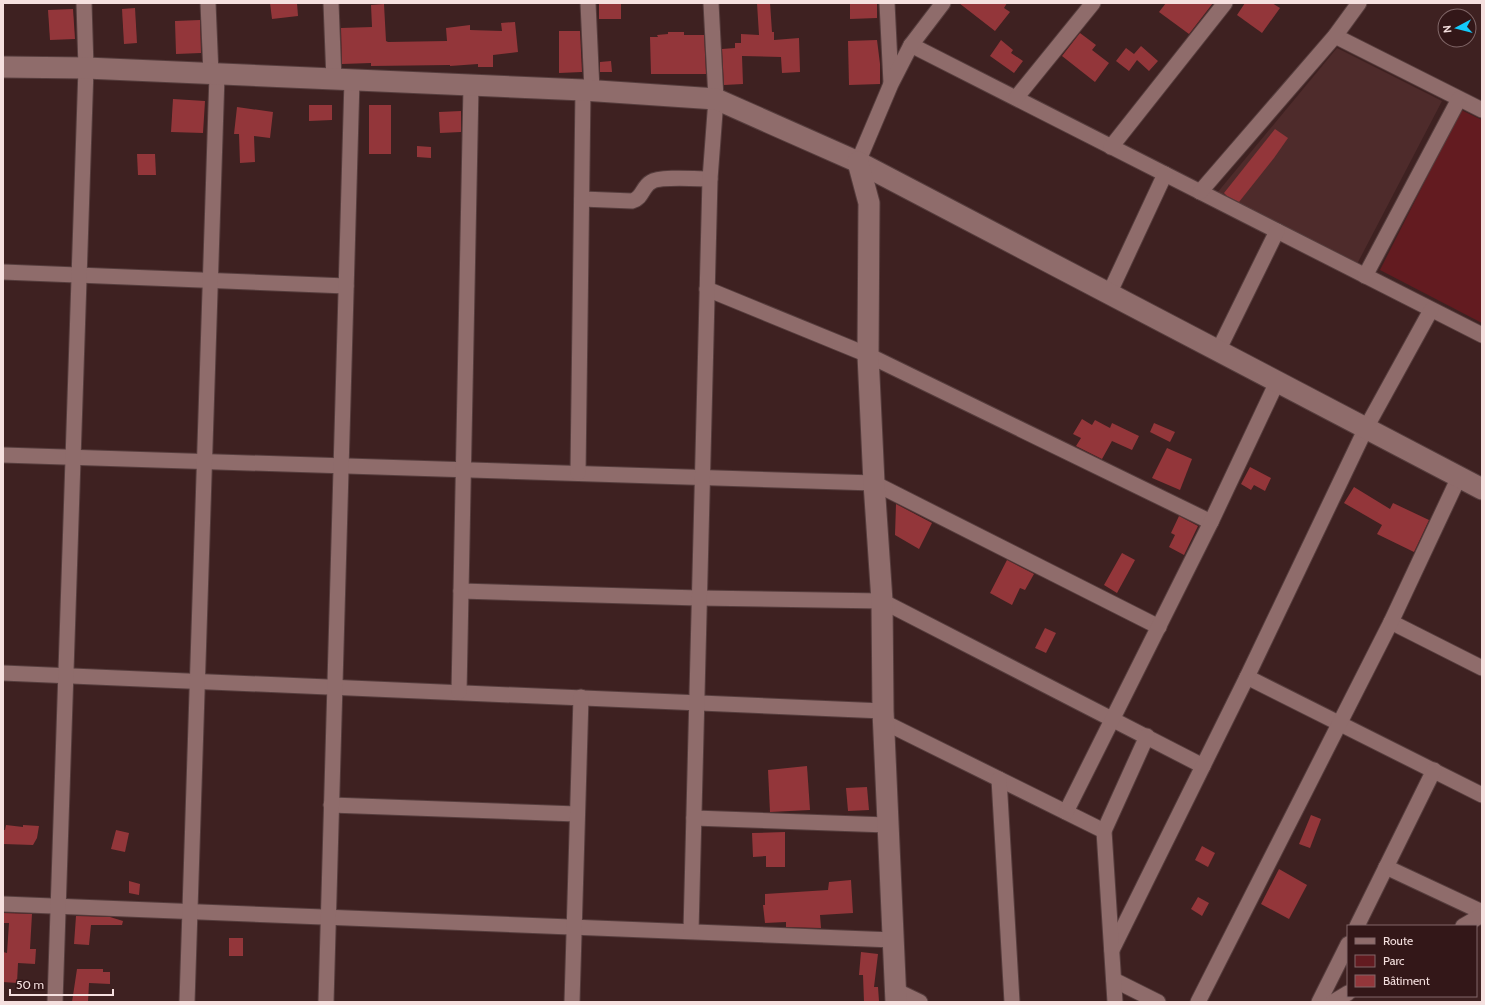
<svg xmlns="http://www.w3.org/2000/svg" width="1485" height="1005" font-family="Cabin,sans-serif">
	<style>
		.built { fill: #4e2b2b }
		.green { fill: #631b20 }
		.building { fill: #93363a }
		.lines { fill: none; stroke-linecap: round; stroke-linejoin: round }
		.street-casing { stroke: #563d3d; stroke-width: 17 }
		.secondary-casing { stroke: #563d3d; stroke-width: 23 }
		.street { stroke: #8f6c6b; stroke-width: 15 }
		.secondary { stroke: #8f6c6b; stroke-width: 21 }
	</style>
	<rect width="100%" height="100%" fill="#3e2121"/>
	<polygon class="built" points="1337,48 1442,101 1356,266 1217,193"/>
	<polygon class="green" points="1461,110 1482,120 1482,323 1380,270"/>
	<g class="building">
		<polygon points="270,3 297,3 298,16 272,19"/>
		<rect x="599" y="3" width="22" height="16"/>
		<polygon points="757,3 770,3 772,32 774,32 774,40 799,38 800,72 782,73 781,57 742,56 743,84 724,85 722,49 735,48 735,43 741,43 741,34 759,35"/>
		<polygon points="850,3 877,3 877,18 850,19"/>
		<polygon points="959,3 1007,3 1004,8 1010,12 995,31"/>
		<polygon points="1166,3 1213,3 1189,34 1159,12"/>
		<polygon points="1245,3 1272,3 1280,8 1262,33 1237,15"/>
		<polygon points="384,4 386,41 388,42 447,41 446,28 470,25 470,30 502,31 501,23 515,22 518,52 493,55 493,67 478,67 478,64 450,66 450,65 371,66 371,63 342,64 341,28 372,27 371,5"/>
		<polygon points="135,8 137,43 124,44 122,9"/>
		<polygon points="73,9 75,39 50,40 48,10"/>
		<polygon points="200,20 201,53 176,54 175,21"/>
		<polygon points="559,31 580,31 582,72 559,73"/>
		<polygon points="668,32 684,32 684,35 704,35 706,74 651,74 650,37 658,37 657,35 668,34"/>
		<polygon points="1080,33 1096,45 1092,50 1109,63 1095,82 1062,56"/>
		<polygon points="877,40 880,64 880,84 849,85 848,41"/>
		<polygon points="1001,40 1013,50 1011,53 1023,61 1014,73 990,56"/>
		<polygon points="1141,46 1158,61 1149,71 1137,60 1129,71 1116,61 1126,48 1134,54"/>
		<polygon points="611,61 612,72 600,72 600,62"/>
		<polygon points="173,99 205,101 203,133 171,132"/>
		<polygon points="309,105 332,105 332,120 309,121"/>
		<rect x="369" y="105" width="22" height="49"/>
		<polygon points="237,107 273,112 270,138 254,136 255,162 240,163 239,134 234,134"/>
		<polygon points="461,111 461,132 440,133 439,112"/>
		<polygon points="1275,129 1288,138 1274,158 1239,202 1227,196 1224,193"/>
		<polygon points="417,146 431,147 431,158 417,157"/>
		<polygon points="137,154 155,154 156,175 138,175"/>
		<polygon points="1082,419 1092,425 1095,420 1110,428 1112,423 1139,436 1132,450 1112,441 1102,459 1076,446 1081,438 1073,434"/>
		<polygon points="1154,423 1175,432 1170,442 1150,432"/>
		<polygon points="1167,448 1192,459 1180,490 1152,478"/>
		<polygon points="1250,467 1271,478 1265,491 1254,485 1251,490 1241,484"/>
		<polygon points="1354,487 1390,509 1393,503 1429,520 1414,552 1377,534 1382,525 1344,503"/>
		<polygon points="896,504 932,523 919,549 895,535"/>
		<polygon points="1179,516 1198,526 1184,555 1169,547 1175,535 1171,533"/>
		<polygon points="1122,553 1135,560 1117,593 1104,585"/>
		<polygon points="1007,560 1034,574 1025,590 1020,588 1012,605 990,593"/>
		<polygon points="1045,628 1056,633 1046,653 1035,648"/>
		<polygon points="807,766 810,810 770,812 768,770"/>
		<polygon points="867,787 869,810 848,811 846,788"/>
		<polygon points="1311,815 1321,819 1310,848 1299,844"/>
		<polygon points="6,825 23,827 23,825 39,826 37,838 33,845 3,844 3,830 5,830"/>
		<polygon points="116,830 129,833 125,852 111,849"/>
		<polygon points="785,832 785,867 766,867 766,856 753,857 752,833"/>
		<polygon points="1202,846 1215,853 1208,867 1195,860"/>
		<polygon points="1279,869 1307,885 1289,919 1261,904"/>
		<polygon points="851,880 853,913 820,915 821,928 786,927 786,922 765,923 763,905 765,905 765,894 828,890 829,882"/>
		<polygon points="129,881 140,884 139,895 129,893"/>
		<polygon points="1198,897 1209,903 1202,916 1191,909"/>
		<polygon points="3,913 32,914 30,949 36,949 35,964 18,963 17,983 3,982 3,952 7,953 9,923 4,923"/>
		<polygon points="76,916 110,917 123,921 122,925 91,925 89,945 74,944"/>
		<rect x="229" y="938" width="14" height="18"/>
		<polygon points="861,952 878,954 874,987 878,987 879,1001 864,1002 863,975 859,975"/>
		<polygon points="77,969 103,969 103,972 110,972 110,984 89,983 88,1002 72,1002"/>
	</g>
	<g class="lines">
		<g class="street-casing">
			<g id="street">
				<polyline points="208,3 211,74"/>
				<polyline points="331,3 334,80"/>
				<polyline points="588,3 592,90"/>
				<polyline points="887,3 891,83"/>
				<polyline points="1335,36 1482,110"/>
				<polyline points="911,45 1482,335"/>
				<polyline points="1016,98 1093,3"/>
				<polyline points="1111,147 1225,3"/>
				<polyline points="858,162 891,84 911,45 943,3"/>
				<polyline points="1200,192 1335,36 1359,3"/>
				<path d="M 582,199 L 632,201 C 643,198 642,187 651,182 C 660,176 698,179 710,179"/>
				<polyline points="3,272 346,286"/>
				<polyline points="1365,276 1459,99"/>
				<polyline points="707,289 868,355 1211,522"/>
				<polyline points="1109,294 1165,174"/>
				<polyline points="1218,351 1277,231"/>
				<polyline points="3,455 874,483 1159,627"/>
				<polyline points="578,473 583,90"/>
				<polyline points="461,591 699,598 882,601 1203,766"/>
				<polyline points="1391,622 1482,668"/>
				<polyline points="3,673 883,711"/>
				<polyline points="1247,677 1482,795"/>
				<polyline points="459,692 471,86"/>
				<polyline points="884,722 1104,831"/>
				<polyline points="999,779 1012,1002"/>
				<polyline points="331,805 577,814"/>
				<polyline points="1066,812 1211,522 1277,382"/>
				<polyline points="694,818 887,825"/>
				<polyline points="1386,867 1482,912"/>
				<polyline points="3,904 893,940"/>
				<polyline points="1357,926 1434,770"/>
				<polyline points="1463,926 1482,915"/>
				<polyline points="691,931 710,179 716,99 711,3"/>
				<polyline points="1112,950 1247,677 1366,428 1431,310"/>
				<polyline points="1114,980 1158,1002"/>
				<polyline points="895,990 920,1002"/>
				<polyline points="55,1002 86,68 84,3"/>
				<polyline points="187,1002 217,75"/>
				<polyline points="326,1002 352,80"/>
				<polyline points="572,1002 581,697"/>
				<polyline points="1115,1002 1104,831 1147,736"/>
				<polyline points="1198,1002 1391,622 1459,477"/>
				<polyline points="1319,1002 1348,944"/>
				<polyline points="1333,1002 1348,993"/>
			</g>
		</g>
		<g class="secondary-casing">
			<g id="secondary">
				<polyline points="3,67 86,68 583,90 716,99 858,162 1482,489"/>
				<polyline points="858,162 869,203 868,355 874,483 882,601 883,711 896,1002"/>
			</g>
		</g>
		<use href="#street" class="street"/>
		<use href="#secondary" class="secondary"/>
	</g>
	<rect width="1485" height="1005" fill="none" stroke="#f5e0df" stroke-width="8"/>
	<rect x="1347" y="925" width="130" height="72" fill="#331718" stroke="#816768"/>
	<rect x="1355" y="938" width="20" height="6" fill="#8f6c6b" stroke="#816768"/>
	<text x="1383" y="945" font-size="12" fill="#f5e0df">Route</text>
	<rect x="1355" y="955" width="20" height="12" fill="#631b20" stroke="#816768"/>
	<text x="1383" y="965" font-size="12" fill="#f5e0df">Parc</text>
	<rect x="1355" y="975" width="20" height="12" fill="#93363a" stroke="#816768"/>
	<text x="1383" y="985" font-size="12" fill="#f5e0df">Bâtiment</text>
	<g transform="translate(1457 28) rotate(263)"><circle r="19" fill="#331718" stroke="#816768"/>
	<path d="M0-3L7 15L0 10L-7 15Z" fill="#13cafb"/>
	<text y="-6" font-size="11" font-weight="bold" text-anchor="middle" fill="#f5e0df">N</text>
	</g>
	<path d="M10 989v6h103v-6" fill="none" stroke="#f5e0df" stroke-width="2"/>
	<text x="16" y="989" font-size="12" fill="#f5e0df" stroke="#331718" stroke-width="3" paint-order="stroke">50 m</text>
</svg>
